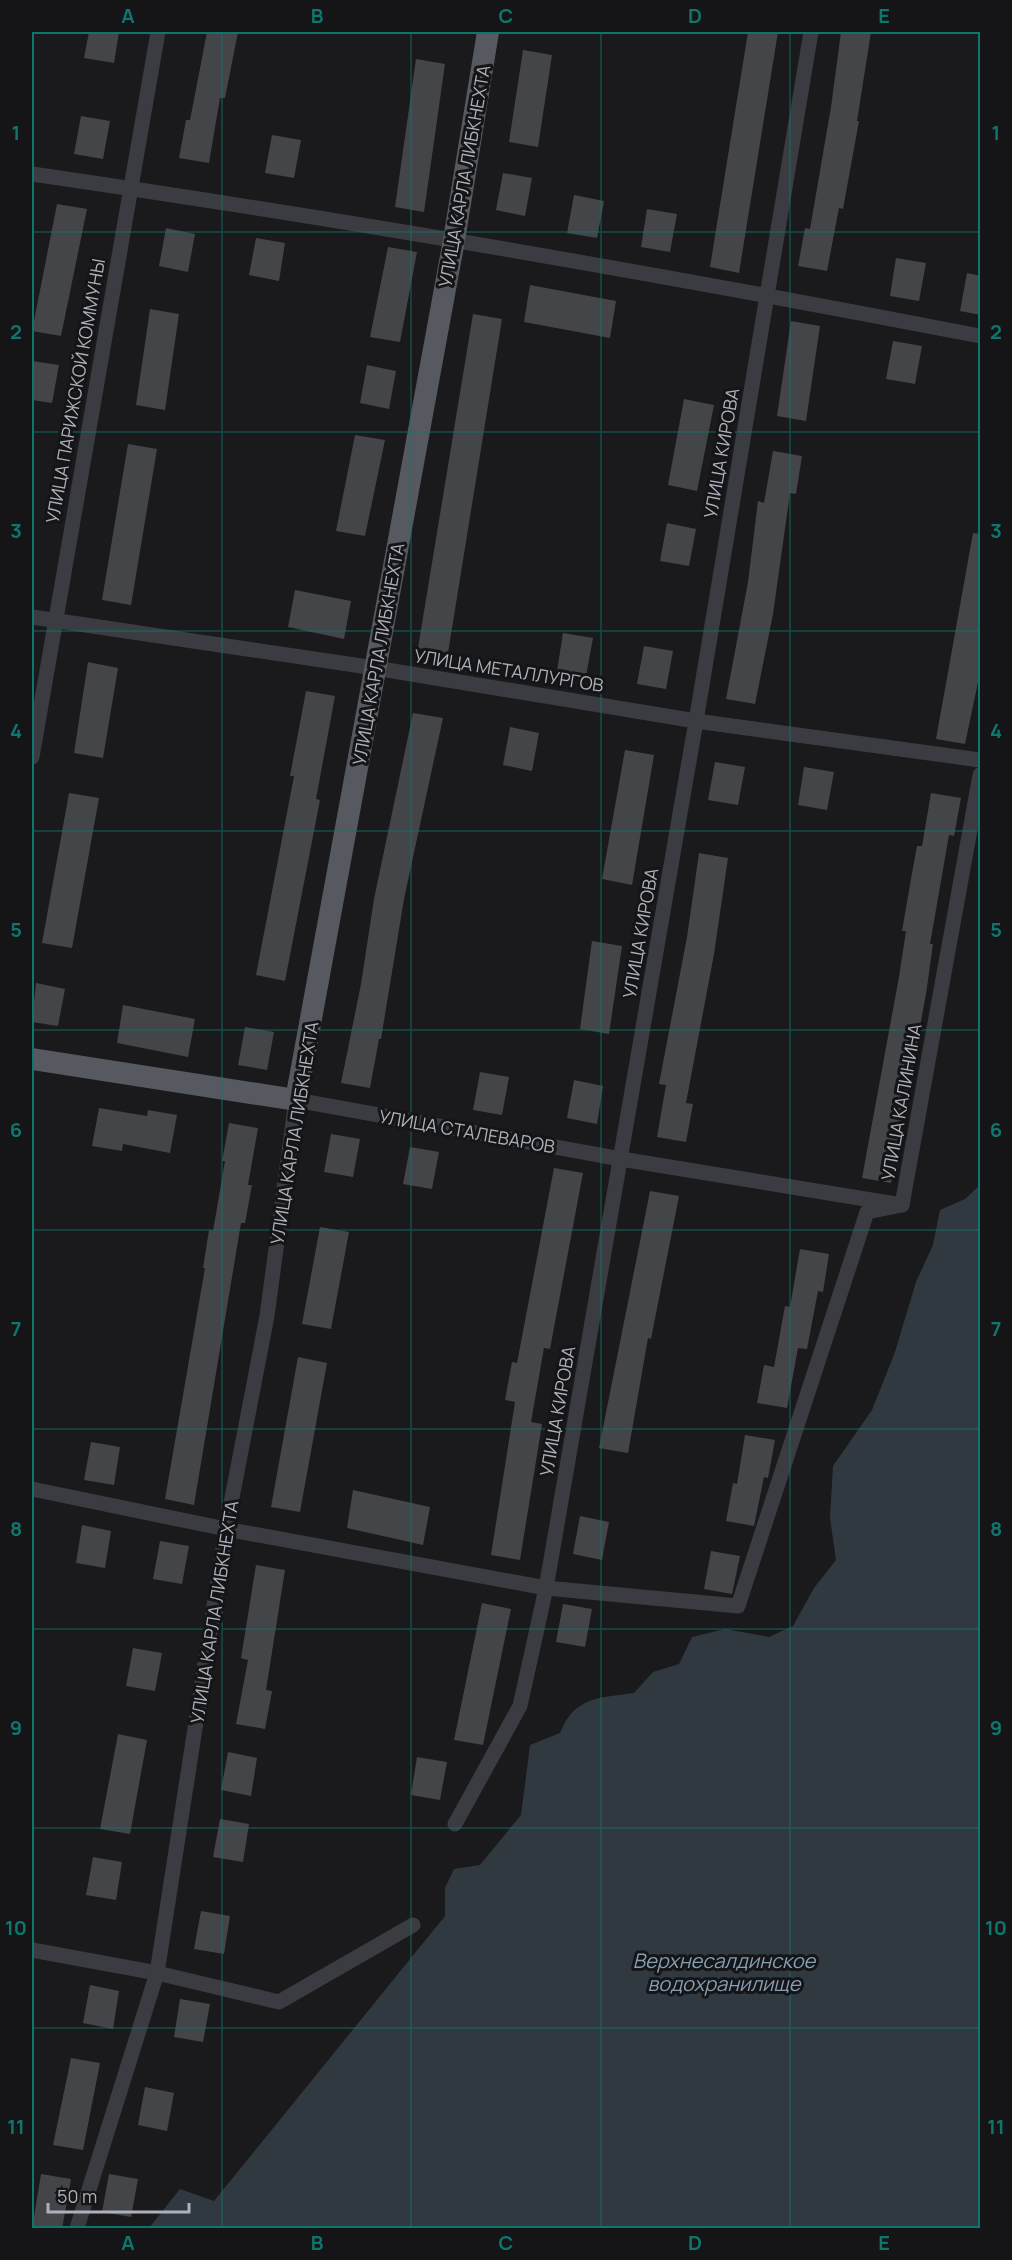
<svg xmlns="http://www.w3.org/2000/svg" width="1012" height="2260" font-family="Manrope,sans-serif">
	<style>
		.water { fill: #303940 }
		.building { fill: #444549 }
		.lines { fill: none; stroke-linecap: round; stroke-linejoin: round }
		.minor { stroke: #3b3c41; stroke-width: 15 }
		.primary { stroke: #575960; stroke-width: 22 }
		.grid { fill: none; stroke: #0f766e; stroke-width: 1.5; stroke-opacity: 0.55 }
		.labels { text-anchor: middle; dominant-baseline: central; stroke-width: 6; stroke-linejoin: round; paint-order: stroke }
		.street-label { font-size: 18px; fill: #adb1bb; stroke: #151517 }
		.water-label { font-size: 20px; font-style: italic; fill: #859fb5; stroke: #151517 }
		.neatline { fill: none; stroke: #0f766e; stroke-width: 2 }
		.grid-label { font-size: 20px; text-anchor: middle; font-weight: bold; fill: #0f766e }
	</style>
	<rect width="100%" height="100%" fill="#1a1a1c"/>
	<path class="water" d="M 980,1185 L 980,2228 L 149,2228 L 180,2189 L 214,2201 L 445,1916 L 445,1888 L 454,1869 L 480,1865 L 521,1815 L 530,1745 L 560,1733 C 575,1696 599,1698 634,1693 L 653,1672 L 679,1664 L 692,1637 L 725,1629 L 769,1637 L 793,1626 L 814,1588 L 836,1560 L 830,1518 L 833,1466 L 872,1410 L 895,1352 L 916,1282 L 933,1245 L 940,1210 L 965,1199 Z"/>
	<g class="building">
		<polygon points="89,32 119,32 114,63 84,58"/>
		<polygon points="207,32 238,32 225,98 220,98 209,163 179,158 186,120 190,120"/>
		<polygon points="748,32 778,32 739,273 710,267"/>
		<polygon points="841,32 871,32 857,121 859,121 843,209 839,208 827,271 798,266 805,228 810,229 831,107"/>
		<polygon points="523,50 552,55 538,147 509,142"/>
		<polygon points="416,59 445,64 424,212 395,207"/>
		<polygon points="81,116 110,121 103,159 74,154"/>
		<polygon points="272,135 301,140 294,178 265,173"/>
		<polygon points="503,173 532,178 525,216 496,210"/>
		<polygon points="574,195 604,201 597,238 567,233"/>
		<polygon points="57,204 87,209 61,336 32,331"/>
		<polygon points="647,209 677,214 670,252 641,247"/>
		<polygon points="166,228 195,234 188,272 159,266"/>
		<polygon points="256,238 285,243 279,281 249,275"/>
		<polygon points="388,247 417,252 400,342 370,337"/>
		<polygon points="896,258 926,263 919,301 890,296"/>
		<polygon points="967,273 981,276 981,315 960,311"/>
		<polygon points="530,285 616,301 610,338 524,322"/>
		<polygon points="150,309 179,314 165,410 136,405"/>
		<polygon points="473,314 502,319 448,653 418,648"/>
		<polygon points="791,321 820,326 806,421 777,416"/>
		<polygon points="893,341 922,346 915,384 886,379"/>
		<polygon points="32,361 59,365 52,403 32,400"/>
		<polygon points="367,365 396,371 389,409 360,403"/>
		<polygon points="684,399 714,405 697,491 668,485"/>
		<polygon points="355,435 385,440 365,536 336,531"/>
		<polygon points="128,444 157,449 131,605 102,600"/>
		<polygon points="773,451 802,456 796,494 790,493 773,614 755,704 726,699 748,582 758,501 764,503"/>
		<polygon points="667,523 696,529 689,566 660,561"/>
		<polygon points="973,533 981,534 981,668 965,744 936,739"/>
		<polygon points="295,590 351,601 344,639 288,627"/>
		<polygon points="563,633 593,638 586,676 557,671"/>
		<polygon points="644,646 673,651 666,689 637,684"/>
		<polygon points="88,662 118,668 103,758 74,753"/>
		<polygon points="306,691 335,696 316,799 320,800 285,981 256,975 294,776 290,776"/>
		<polygon points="413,713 443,718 404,899 381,1039 379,1039 370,1088 341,1083 361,984 374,899"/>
		<polygon points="510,727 539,733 532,771 503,765"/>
		<polygon points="625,750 654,755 632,885 602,879"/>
		<polygon points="715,762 745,767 738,805 708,800"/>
		<polygon points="804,767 834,772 827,810 798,805"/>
		<polygon points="69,793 99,798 72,948 42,943"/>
		<polygon points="931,793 961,798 954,836 949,835 930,944 933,944 926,994 891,1183 862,1178 899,977 906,931 902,931 911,879 917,846 922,846"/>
		<polygon points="699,853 728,858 714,954 686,1103 693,1104 686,1142 657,1137 666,1085 659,1084 687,937"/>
		<polygon points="592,941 622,946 609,1034 580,1029"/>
		<polygon points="36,983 65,989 58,1026 32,1022"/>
		<polygon points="123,1005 195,1019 188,1057 117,1043"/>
		<polygon points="245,1027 274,1032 267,1070 238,1065"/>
		<polygon points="480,1072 509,1077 502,1115 473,1110"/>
		<polygon points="574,1080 603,1086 597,1124 567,1118"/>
		<polygon points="99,1108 147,1116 148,1110 177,1115 170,1153 123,1144 122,1151 92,1146"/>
		<polygon points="229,1123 258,1128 248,1185 252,1185 245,1223 241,1223 194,1505 165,1499 205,1268 203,1268 209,1230 213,1231 225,1161 222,1161"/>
		<polygon points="331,1134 360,1139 353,1177 324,1172"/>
		<polygon points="410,1147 439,1152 432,1189 403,1184"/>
		<polygon points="554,1168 583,1173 550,1349 544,1348 531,1422 542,1424 520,1560 491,1555 515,1402 505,1400 512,1362 517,1363"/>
		<polygon points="650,1191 679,1196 651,1339 648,1338 628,1453 599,1448"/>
		<polygon points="320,1227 349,1232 331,1329 302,1324"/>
		<polygon points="800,1249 829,1254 823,1292 818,1291 807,1349 798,1348 787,1408 757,1403 764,1365 774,1367 785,1306 790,1307"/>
		<polygon points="298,1357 327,1363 300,1512 271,1507"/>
		<polygon points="745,1435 775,1440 768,1478 764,1477 754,1526 726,1521 733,1483 737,1484"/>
		<polygon points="91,1442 120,1447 114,1485 84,1480"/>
		<polygon points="353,1490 430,1507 423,1545 347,1528"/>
		<polygon points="580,1516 609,1522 602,1560 573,1554"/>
		<polygon points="82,1525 111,1531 105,1568 76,1563"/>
		<polygon points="160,1541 189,1546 182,1584 153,1579"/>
		<polygon points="711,1551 740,1556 732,1594 704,1589"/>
		<polygon points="256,1565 285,1570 266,1690 272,1691 265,1729 236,1724 248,1660 241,1658"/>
		<polygon points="482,1603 511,1609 483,1745 454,1740"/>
		<polygon points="563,1604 592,1609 585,1647 556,1642"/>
		<polygon points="133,1648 162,1653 155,1691 126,1686"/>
		<polygon points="118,1734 147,1740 130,1834 100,1829"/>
		<polygon points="228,1752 257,1758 251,1796 221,1790"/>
		<polygon points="417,1757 447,1762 440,1800 411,1795"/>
		<polygon points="220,1819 249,1824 243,1862 213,1857"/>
		<polygon points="93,1857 122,1862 116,1900 86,1895"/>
		<polygon points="201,1911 230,1916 224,1954 194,1949"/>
		<polygon points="90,1985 119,1991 113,2029 83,2023"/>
		<polygon points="180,1999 210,2004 203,2042 174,2037"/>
		<polygon points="71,2058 100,2063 83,2150 53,2145"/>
		<polygon points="145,2087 174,2093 167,2131 138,2125"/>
		<polygon points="41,2174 71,2179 62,2229 32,2229"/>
		<polygon points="109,2174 138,2179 131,2217 102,2212"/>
	</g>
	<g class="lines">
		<g class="minor">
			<path d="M 32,174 C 349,220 665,275 980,336"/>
			<polyline points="32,617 375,668 696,721 980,760"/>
			<polyline points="32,757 158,32"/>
			<polyline points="32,1489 226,1529 546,1588 738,1606 867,1212 902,1205 980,775"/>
			<polyline points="455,1824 520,1706 546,1588 696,721 811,32"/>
			<polyline points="32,1950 157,1973 279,2002 413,1925"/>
			<polyline points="77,2228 157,1973 226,1529 267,1316 296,1100 621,1159 902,1205"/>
		</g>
		<polyline class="primary" points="32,1059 296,1100 454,240 488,32"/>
	</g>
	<path class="grid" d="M 222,32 L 222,2228M 411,32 L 411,2228M 601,32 L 601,2228M 790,32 L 790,2228M 32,232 L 980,232M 32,432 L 980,432M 32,631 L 980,631M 32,831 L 980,831M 32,1030 L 980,1030M 32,1230 L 980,1230M 32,1429 L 980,1429M 32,1629 L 980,1629M 32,1828 L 980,1828M 32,2028 L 980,2028"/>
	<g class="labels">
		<g class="street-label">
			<text transform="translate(464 176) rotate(-80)">УЛИЦА КАРЛА ЛИБКНЕХТА</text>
			<text transform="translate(75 391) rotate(-80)">УЛИЦА ПАРИЖСКОЙ КОММУНЫ</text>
			<text transform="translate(721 453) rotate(-80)">УЛИЦА КИРОВА</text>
			<text transform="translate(378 654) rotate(-80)">УЛИЦА КАРЛА ЛИБКНЕХТА</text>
			<text transform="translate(509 670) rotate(9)">УЛИЦА МЕТАЛЛУРГОВ</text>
			<text transform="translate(640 933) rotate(-80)">УЛИЦА КИРОВА</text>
			<text transform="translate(901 1102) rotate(-80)">УЛИЦА КАЛИНИНА</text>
			<text transform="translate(467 1131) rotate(10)">УЛИЦА СТАЛЕВАРОВ</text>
			<text transform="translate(294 1133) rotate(-81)">УЛИЦА КАРЛА ЛИБКНЕХТА</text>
			<text transform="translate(557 1411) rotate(-80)">УЛИЦА КИРОВА</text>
			<text transform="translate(214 1612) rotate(-81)">УЛИЦА КАРЛА ЛИБКНЕХТА</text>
		</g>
		<g class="water-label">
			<text x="724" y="1960">Верхнесалдинское<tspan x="724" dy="23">водохранилище</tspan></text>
		</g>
	</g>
	<rect width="1012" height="2260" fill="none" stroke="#151517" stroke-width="66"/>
	<path d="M48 2203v9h141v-9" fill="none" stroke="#adb1bb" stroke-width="3"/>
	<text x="57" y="2203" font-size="18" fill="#adb1bb" stroke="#151517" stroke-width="4.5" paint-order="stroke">50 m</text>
	<rect x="33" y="33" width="946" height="2194" class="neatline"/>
	<g class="grid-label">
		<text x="128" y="23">A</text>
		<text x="317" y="23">B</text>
		<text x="506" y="23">C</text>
		<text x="695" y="23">D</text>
		<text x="884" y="23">E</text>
		<text x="16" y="140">1</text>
		<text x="996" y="140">1</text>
		<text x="16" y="339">2</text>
		<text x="996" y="339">2</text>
		<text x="16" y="538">3</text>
		<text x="996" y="538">3</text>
		<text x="16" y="738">4</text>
		<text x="996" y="738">4</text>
		<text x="16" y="937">5</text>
		<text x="996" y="937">5</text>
		<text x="16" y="1137">6</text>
		<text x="996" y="1137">6</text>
		<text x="16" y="1336">7</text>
		<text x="996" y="1336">7</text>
		<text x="16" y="1536">8</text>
		<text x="996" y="1536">8</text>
		<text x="16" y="1735">9</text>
		<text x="996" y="1735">9</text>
		<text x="16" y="1935">10</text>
		<text x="996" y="1935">10</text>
		<text x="16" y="2134">11</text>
		<text x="996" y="2134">11</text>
		<text x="128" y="2250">A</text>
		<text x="317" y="2250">B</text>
		<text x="506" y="2250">C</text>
		<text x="695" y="2250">D</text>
		<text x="884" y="2250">E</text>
	</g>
</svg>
